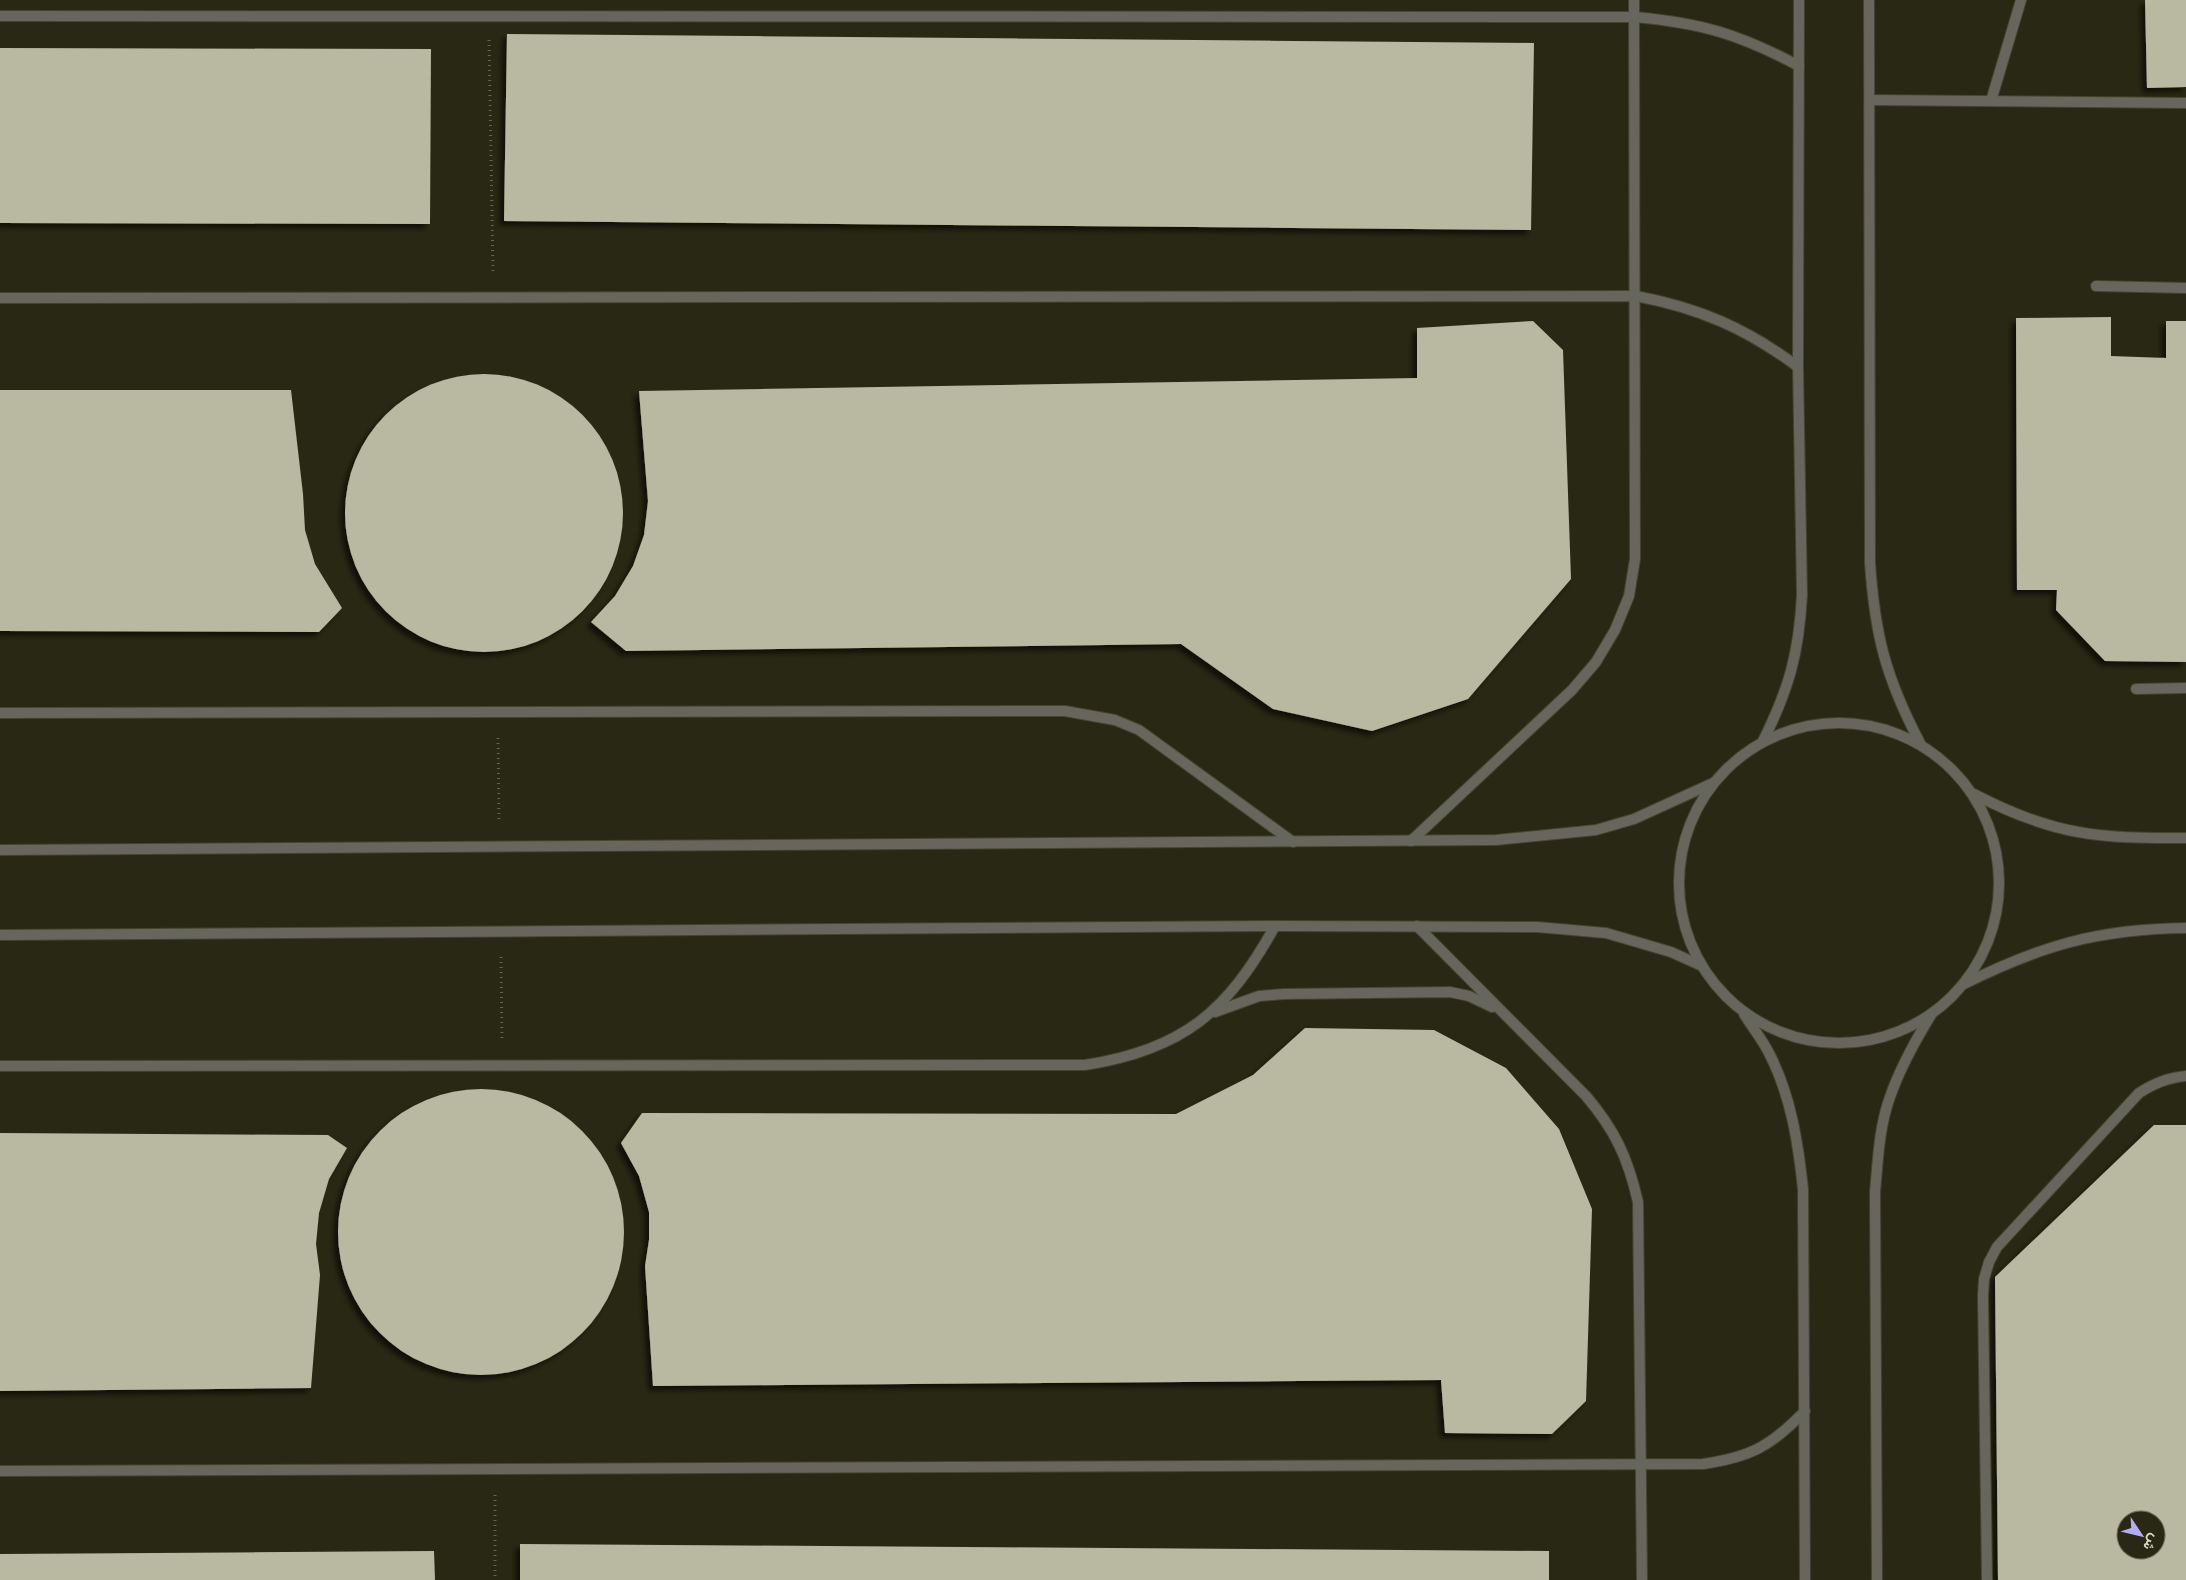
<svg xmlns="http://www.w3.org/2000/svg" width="2186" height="1580" font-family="Cabin,Vazirmatn,sans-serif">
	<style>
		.building { fill: #b9b8a0; fill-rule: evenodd; filter: url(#shadow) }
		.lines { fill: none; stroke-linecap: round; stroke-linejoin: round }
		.lane-casing { stroke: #454431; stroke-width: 12 }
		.street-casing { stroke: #454431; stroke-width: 12 }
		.path { stroke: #646452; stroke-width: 3; stroke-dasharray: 1 4; stroke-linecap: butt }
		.lane { stroke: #66665c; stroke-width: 10 }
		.street { stroke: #66665c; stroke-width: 10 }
	</style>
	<defs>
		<filter id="shadow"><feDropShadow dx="-4.5" dy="4.5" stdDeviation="2.5" flood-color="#0009"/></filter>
	</defs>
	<rect width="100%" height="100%" fill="#292814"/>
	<g class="building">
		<polygon points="2145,0 2186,0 2186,87 2147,88"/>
		<polygon points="507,34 1534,43 1531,230 504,221"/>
		<polygon points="0,48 431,49 430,224 0,223"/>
		<polygon points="2111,317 2111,356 2166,358 2166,321 2186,321 2186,662 2105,661 2056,610 2057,590 2017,590 2016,318"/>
		<polygon points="1533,321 1563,350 1571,579 1468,699 1372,731 1273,709 1181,644 626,651 591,622 615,596 633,566 644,535 648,501 639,391 1417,378 1417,328"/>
		<circle cx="484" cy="513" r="139"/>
		<polygon points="0,390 291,390 303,494 305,530 315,564 342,608 319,632 0,631"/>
		<polygon points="1305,1028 1434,1030 1506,1068 1559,1129 1592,1209 1586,1401 1552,1434 1445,1433 1441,1380 653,1386 645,1266 649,1240 649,1212 639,1176 621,1143 642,1113 1176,1114 1253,1075"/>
		<circle cx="481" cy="1232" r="143"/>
		<path d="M 2154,1125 L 2186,1125 L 2186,1580 L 1998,1580 L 1995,1277 ZM 2126,1520 L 2156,1520 L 2156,1550 L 2126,1550 Z"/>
		<polygon points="0,1133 328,1135 347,1148 329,1179 319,1213 316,1244 320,1275 311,1388 0,1391"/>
		<polygon points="520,1544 1549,1551 1549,1580 520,1580"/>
		<polygon points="434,1551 435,1580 0,1580 0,1554"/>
	</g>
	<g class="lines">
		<g class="lane-casing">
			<g id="lane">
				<path d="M 0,16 L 1635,17 C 1701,23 1739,34 1799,66"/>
				<polyline points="1870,100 2186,103"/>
				<polyline points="1991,101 2021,0"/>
				<polyline points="2096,286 2186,288"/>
				<path d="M 0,298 L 1636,296 C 1699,308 1746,328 1798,367"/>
				<polyline points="2136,689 2186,688"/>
				<polyline points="0,713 1065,711 1115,720 1139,730 1293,842"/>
				<polyline points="1411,841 1572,690 1596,662 1615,630 1629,596 1635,559 1634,0"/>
				<path d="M 1417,926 L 1586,1096 C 1615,1130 1628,1158 1638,1202 L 1642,1580"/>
				<polyline points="1215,1012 1259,996 1284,994 1450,992 1469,996 1492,1007"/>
				<path d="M 0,1066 L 1085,1065 C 1183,1050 1228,1011 1275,926"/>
				<path d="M 0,1471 L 1703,1464 C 1751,1457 1771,1446 1805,1411"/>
				<path d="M 1987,1580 L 1983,1296 L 1984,1279 L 1989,1262 L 1997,1247 L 2139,1093 C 2155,1083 2167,1078 2186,1076"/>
			</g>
		</g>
		<g class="street-casing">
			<g id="street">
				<path d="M 1869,0 L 1870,563 C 1875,636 1886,678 1920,743"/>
				<circle cx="1839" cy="883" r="160"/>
				<path d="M 1763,741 C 1789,689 1799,653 1802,595 L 1798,367 L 1799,0"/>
				<path d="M 1974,794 C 2052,835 2100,839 2186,838"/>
				<polyline points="0,850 1496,840 1596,830 1634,819 1713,783"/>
				<polyline points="0,935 1275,926 1537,927 1606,933 1671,952 1702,966"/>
				<path d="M 1964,984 C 2042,945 2099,929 2186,928"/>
				<path d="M 1744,1014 C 1752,1027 1762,1039 1769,1053 C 1791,1096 1798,1142 1803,1189 L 1805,1580"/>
				<path d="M 1877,1580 L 1875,1192 C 1878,1160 1879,1127 1890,1097 C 1900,1068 1915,1041 1931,1015"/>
			</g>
		</g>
		<g class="path">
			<polyline points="489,40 493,272"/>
			<polyline points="498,738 499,822"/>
			<polyline points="501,957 502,1041"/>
			<polyline points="495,1495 495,1580"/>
		</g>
		<use href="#lane" class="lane"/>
		<use href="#street" class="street"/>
	</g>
	<g transform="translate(2141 1535) rotate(125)"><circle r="24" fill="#292814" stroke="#6e6e5d"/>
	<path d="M0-4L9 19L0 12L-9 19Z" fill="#b1adfa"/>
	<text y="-8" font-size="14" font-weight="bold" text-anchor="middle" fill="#d6d6ca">ش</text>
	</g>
</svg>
